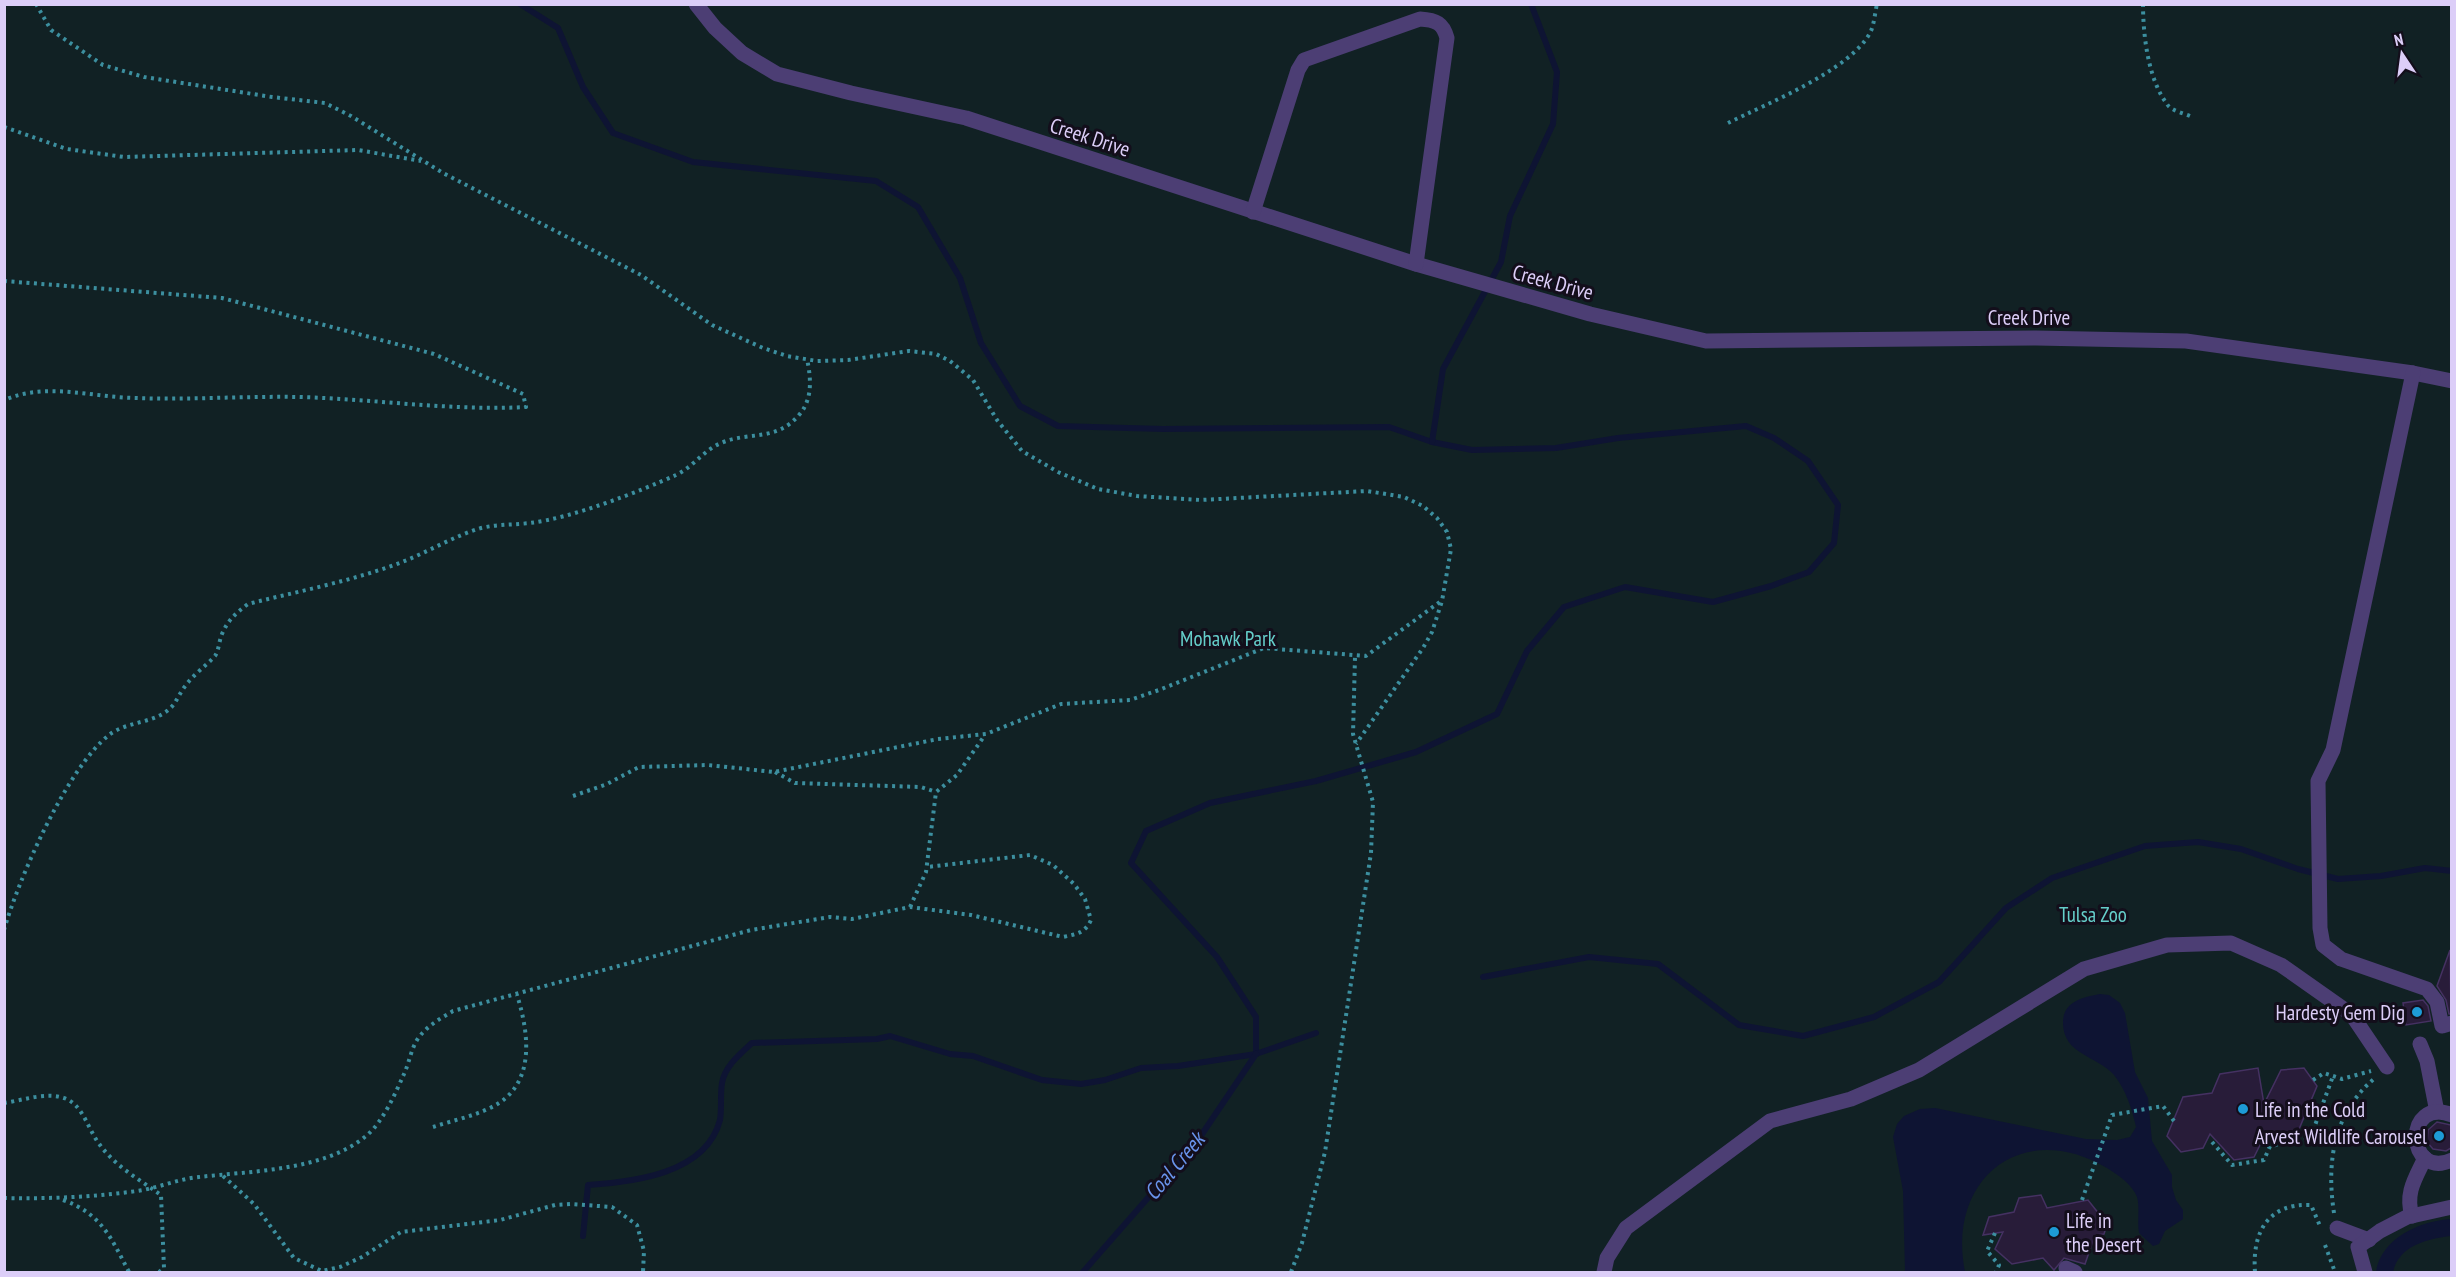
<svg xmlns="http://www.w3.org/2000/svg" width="2456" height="1277" font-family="'PT Sans Narrow',sans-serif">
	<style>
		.green { fill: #112124 }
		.water { fill: #0e1433 }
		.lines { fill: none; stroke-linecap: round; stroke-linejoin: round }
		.stream { stroke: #0e1433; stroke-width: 6 }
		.building { fill: #281c39; stroke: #453162; stroke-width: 1.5 }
		.path { stroke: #3c8f9f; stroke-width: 4; stroke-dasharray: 3 4.5; stroke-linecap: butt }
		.minor { stroke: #4c3e74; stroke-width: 15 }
		.poi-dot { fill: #1d9bd6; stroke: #130e1b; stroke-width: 2 }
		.labels { text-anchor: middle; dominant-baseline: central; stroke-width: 6; stroke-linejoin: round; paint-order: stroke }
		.street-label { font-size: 21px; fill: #dccef8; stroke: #130e1b }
		.park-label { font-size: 21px; fill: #65ceca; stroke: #130e1b }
		.poi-label { font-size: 21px; fill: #dccef8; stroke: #130e1b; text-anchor: end }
		.water-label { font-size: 22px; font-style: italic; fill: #6993eb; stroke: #130e1b }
	</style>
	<rect width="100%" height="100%" fill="#130e1b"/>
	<rect class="green" x="5" y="5" width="2446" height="1267"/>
	<g class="water">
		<path d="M 2100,994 L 2109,995 L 2120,1003 L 2125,1013 L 2135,1072 L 2148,1098 L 2152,1141 L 2172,1175 L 2172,1187 L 2176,1200 L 2183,1210 L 2183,1219 L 2165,1231 L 2159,1244 L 2153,1246 L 2139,1233 C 2137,1222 2140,1207 2137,1197 C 2132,1184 2118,1175 2107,1168 C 2023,1118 1946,1178 1965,1272 L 1905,1272 L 1903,1191 L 1893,1137 L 1897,1124 L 1904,1116 L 1920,1109 L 1935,1108 L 2086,1139 L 2117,1140 L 2130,1137 L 2136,1127 C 2132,1109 2126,1090 2114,1075 C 2097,1055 2062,1055 2063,1021 C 2064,1001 2084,997 2100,994 Z"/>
		<path d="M 2451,1219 L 2451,1236 C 2428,1239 2399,1245 2393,1272 L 2376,1272 C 2381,1238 2420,1221 2451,1219 Z"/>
	</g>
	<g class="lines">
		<g class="stream">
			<polyline points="520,4 558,28 583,87 613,133 693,162 876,181 918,207 960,278 981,343 1020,406 1058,426 1163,429 1389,427 1432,442 1472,450 1556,448 1618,438 1746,426 1774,438 1808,461 1838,505 1834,543 1809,572 1771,586 1713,602 1625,587 1564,607 1527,651 1497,714 1416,752 1316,781 1210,803 1146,831 1131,863 1217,957 1256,1017 1256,1054"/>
			<polyline points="1432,442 1443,369 1501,262 1510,216 1553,124 1557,72 1531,4"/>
			<polyline points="1483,977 1589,957 1658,964 1739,1025 1803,1036 1874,1017 1939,982 2006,908 2052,878 2145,846 2198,842 2241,849 2298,869 2338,879 2381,876 2425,868 2452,871"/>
			<path d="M 583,1236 L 588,1185 C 633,1182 706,1174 720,1120 C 722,1108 720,1095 722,1083 C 725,1066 740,1054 752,1043 L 877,1039 L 890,1036 L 950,1054 L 973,1056 L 1042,1080 L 1081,1084 L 1105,1080 L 1141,1068 L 1178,1066 L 1256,1054 L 1316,1033"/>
			<polyline points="1083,1272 1196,1143 1256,1054"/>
		</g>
	</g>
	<g class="building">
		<polygon points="2450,950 2451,1014 2449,1014 2446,1000 2437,986"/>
		<polygon points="2423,1000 2428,1006 2431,1021 2406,1025 2403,1003"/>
		<polygon points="2258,1068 2264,1104 2281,1070 2304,1068 2317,1086 2297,1134 2283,1137 2266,1133 2254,1157 2234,1160 2210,1134 2203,1148 2181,1152 2167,1136 2183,1097 2212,1093 2220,1074"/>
		<polygon points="2437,1122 2451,1125 2451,1148 2446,1151 2433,1149 2427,1142 2428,1130"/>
		<polygon points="2041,1195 2047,1208 2088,1200 2107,1224 2104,1234 2095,1235 2085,1264 2064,1258 2054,1270 2043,1258 2012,1264 1995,1249 2003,1232 1983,1235 1989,1217 2014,1212 2019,1198"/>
	</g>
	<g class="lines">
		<g class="path">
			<polyline points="36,4 51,30 103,65 144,77 272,97 325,103 351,116 443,173 641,275 712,325 763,348 787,356 817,361 848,360 909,351 936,354 950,361 973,380 997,420 1022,451 1058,472 1098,489 1137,496 1201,500 1367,491 1404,497 1423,506 1437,518 1447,532 1451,549 1442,601 1432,632 1423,648 1356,744"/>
			<path d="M 2143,4 C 2143,35 2148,79 2167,104 C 2171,111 2184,113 2192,117"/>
			<path d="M 1728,123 C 1766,104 1852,70 1871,31 C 1874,24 1875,13 1877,4"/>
			<polyline points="4,127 67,149 124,157 358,150 421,161"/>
			<path d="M 4,281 L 222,298 L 434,354 L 523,394 L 526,407 C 449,411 375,399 299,397 C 244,396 189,400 135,398 C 90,397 47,382 4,400"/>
			<polyline points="775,772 795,783 921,787 936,792"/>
			<polyline points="573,796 607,784 639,767 708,765 774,772 938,739 986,734 1061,704 1130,700 1159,690 1264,648 1366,656 1441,601"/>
			<polyline points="910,907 926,872 936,792 957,775 985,735"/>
			<path d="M 4,930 C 19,878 67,768 109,735 C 128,720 159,724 174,704 C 178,698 181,691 186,685 C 194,674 206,666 215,656 C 219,650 219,641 222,634 C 228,620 236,613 248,604 C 299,591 353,581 402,562 C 428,552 454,536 481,528 C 498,524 513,525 530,523 C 572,518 638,492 676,475 C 693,467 704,450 721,443 C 749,431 776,442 799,415 C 813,399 811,378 807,359"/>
			<polyline points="2313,1080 2324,1073 2342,1079 2371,1071"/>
			<path d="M 4,1103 C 23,1100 47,1092 64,1098 C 83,1104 88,1130 100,1145 C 115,1166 140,1180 161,1195 L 164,1268 L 159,1272"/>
			<path d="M 433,1127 C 454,1120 480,1115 499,1103 C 536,1079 528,1030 517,995"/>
			<polyline points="2212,1142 2232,1165 2264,1160 2270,1146 2310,1139 2333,1076"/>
			<polyline points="223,1176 254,1204 294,1258 322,1271 340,1267 362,1257 401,1232 500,1220 555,1205 571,1204 612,1207 637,1225 644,1251 643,1272"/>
			<path d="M 4,1198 C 49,1199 93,1197 137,1191 C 158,1188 178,1179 199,1177 C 251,1171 324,1171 366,1136 C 383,1122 395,1094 404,1074 C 409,1063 411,1050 417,1040 C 426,1026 440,1019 453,1011 L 751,930 L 830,917 L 852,919 L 910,907 L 971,915 L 1063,937 C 1077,934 1085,933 1091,920 L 1085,899 L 1074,884 L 1053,865 L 1030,855 L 927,867"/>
			<path d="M 63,1200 C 102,1214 111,1238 129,1272"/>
			<polyline points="2082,1200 2112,1115 2163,1106 2174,1121"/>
			<path d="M 2334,1213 C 2326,1161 2334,1112 2375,1078"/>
			<polyline points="1995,1233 1987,1251 1999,1265 1996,1272"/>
			<polyline points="2325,1245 2335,1272"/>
			<polyline points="1291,1272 1302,1243 1325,1152 1371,853 1373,802 1353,734 1355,657"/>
			<path d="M 2255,1272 C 2252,1232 2268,1203 2311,1205 L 2320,1226"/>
		</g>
		<g class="minor">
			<polyline points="696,4 715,28 742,53 777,74 851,93 966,118 1416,264 1590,314 1706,341 2036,338 2186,341 2413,373 2452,381"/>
			<path d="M 1253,212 L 1298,70 L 1304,60 L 1420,19 C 1436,20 1443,23 1447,38 L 1416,264"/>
			<polyline points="2413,373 2333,750 2318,781 2320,928 2323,945 2341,959 2427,989 2437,1002 2442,1026 2452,1023"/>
			<polyline points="2420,1044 2427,1061 2437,1112"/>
			<path d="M 2452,1115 C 2403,1095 2406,1181 2452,1160"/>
			<path d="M 2412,1216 C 2405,1193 2415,1179 2425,1158"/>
			<polyline points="2337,1228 2369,1240"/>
			<polyline points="2066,1268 2075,1272"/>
			<polyline points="1604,1272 1607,1258 1626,1228 1770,1121 1851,1099 1919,1070 2084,969 2167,945 2231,943 2281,965 2352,1015 2387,1067"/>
			<polyline points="2365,1272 2358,1247 2380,1231 2407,1217 2452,1207"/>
		</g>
	</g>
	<g class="poi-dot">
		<circle cx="2417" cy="1012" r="6"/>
		<circle cx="2243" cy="1109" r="6"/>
		<circle cx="2439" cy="1136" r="6"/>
		<circle cx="2054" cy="1232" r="6"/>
	</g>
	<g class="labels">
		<g class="street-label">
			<text transform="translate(1090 137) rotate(18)">Creek Drive</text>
			<text transform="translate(1553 282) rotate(15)">Creek Drive</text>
			<text x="2029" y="317">Creek Drive</text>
		</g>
		<g class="park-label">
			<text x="1228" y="638">Mohawk Park</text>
			<text x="2093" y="914">Tulsa Zoo</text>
		</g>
		<g class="poi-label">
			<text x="2405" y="1012">Hardesty Gem Dig</text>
			<text x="2255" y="1109" text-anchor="start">Life in the Cold</text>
			<text x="2427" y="1136">Arvest Wildlife Carousel</text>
			<text x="2066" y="1220" text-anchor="start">Life in<tspan x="2066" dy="24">the Desert</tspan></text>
		</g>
		<g class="water-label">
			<text transform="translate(1174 1166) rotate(-50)">Coal Creek</text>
		</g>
	</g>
	<rect width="2456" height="1277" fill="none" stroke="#dccef8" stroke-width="12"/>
	<g transform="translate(2402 54) rotate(347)" stroke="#130e1b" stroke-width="4.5" paint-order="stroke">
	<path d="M0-4.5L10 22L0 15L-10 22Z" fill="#dccef8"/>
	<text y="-9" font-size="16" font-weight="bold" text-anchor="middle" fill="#dccef8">N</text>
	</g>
</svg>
